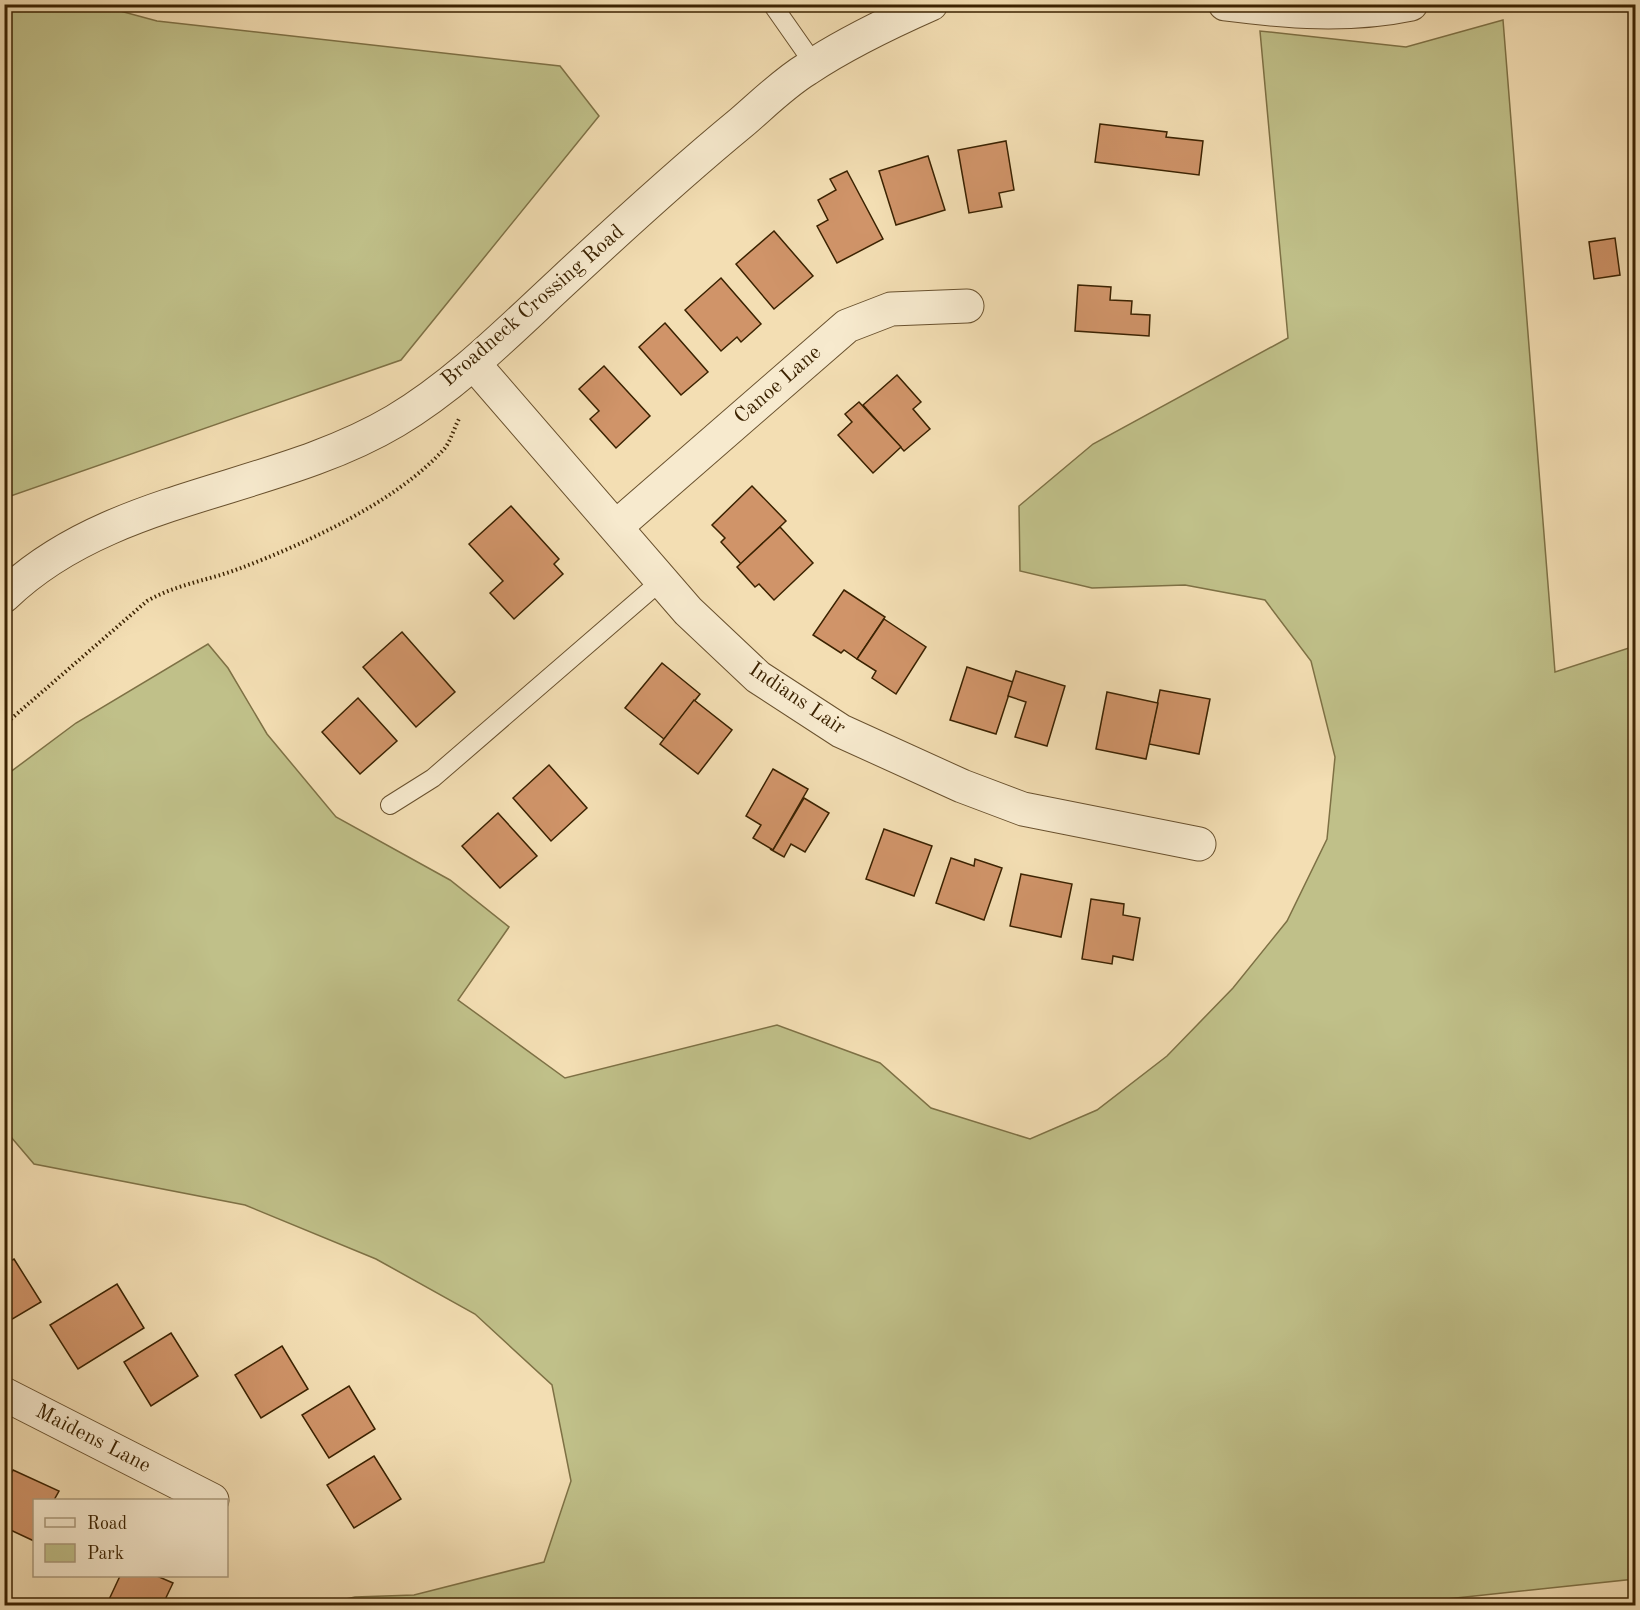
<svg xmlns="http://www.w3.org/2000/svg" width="1640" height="1610" font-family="'Old Standard TT',serif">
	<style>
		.green { fill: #c0c089; stroke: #7e7145; stroke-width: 1.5 }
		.building { fill: #d09469; stroke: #3b2201; stroke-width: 1.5 }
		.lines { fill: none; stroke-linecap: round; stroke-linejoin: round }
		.lane-casing { stroke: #69512e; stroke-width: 20 }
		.street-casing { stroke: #69512e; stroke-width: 35 }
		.path { stroke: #3b2201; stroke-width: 4; stroke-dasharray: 1.5 3; stroke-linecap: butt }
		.lane { stroke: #f7eace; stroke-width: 18 }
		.street { stroke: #f7eace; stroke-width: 33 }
		.labels { text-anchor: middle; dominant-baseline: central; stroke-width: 6; stroke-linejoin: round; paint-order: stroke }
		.street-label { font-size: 21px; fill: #3b2201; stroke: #f7eace }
	</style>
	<rect width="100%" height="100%" fill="#f3deb3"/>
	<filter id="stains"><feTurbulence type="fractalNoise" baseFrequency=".00333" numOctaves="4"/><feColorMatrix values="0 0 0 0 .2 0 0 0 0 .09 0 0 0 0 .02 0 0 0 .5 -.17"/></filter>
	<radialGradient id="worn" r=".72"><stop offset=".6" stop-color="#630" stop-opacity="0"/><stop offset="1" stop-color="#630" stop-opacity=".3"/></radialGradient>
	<g class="green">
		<polygon points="4,5 98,5 157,21 560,66 599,116 401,360 5,498"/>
		<polygon points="1503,20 1555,672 1635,646 1635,1579 1381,1606 319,1605 355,1597 414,1595 544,1562 571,1481 552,1385 475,1314 376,1259 245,1205 34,1164 5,1130 5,776 76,723 208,644 228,668 267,734 336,817 450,880 509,927 458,1000 565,1078 777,1025 880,1063 931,1108 1030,1139 1097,1110 1167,1056 1233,988 1287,921 1327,839 1335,757 1311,661 1265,600 1185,585 1092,588 1020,571 1019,506 1093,444 1288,338 1260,31 1406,47"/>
	</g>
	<g class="building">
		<polygon points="1100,124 1167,132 1166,137 1203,141 1199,175 1095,162"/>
		<polygon points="1006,141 1014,190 999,193 1002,207 969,213 958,150"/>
		<polygon points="928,156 945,210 896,225 879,171"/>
		<polygon points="847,171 883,239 837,263 817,226 828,220 818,200 836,190 830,179"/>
		<polygon points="774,231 813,276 774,309 736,264"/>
		<polygon points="1615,238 1620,275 1594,279 1589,242"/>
		<polygon points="721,278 761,324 741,342 737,337 721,351 685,310"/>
		<polygon points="1078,285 1111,287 1110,300 1132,301 1131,314 1150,315 1149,336 1075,331"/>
		<polygon points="665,323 708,372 681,395 639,347"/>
		<polygon points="604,366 650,416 616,448 590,419 599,411 579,389"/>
		<polygon points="897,375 921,402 913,409 930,429 904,451 863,405"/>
		<polygon points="859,402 901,447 873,473 838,435 852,422 845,414"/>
		<polygon points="752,486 786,521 741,564 721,542 725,538 712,525"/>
		<polygon points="511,506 559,559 554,564 563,574 514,619 490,593 503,581 469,544"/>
		<polygon points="780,527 813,563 774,600 759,584 755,587 737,567"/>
		<polygon points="844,590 885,617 857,659 844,650 841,653 813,635"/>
		<polygon points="884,619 926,647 896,694 872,678 876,671 857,659"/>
		<polygon points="402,632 455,692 416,727 363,667"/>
		<polygon points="662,663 700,694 664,739 625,708"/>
		<polygon points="967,667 1013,682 996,734 950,720"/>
		<polygon points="1016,671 1065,686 1047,746 1015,737 1026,702 1008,696"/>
		<polygon points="1160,690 1210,699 1199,754 1149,744"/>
		<polygon points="1107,692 1158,703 1146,759 1096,749"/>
		<polygon points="358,698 397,741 360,774 322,732"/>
		<polygon points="694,700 732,730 698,774 660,744"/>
		<polygon points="549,765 587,808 551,841 513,798"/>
		<polygon points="773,769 808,789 773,850 753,838 761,825 746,816"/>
		<polygon points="804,798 829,813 805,852 791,844 784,857 770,849 773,850"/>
		<polygon points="498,813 537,856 500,888 462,846"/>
		<polygon points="884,829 932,846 914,896 866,879"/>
		<polygon points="951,858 974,866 975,859 1002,868 984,920 936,903"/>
		<polygon points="1021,874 1072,884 1061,937 1010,926"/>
		<polygon points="1091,899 1124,904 1123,915 1140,918 1133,960 1113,956 1112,964 1082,959"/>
		<polygon points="14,1259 41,1302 4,1324 4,1265"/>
		<polygon points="117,1284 144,1328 78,1369 50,1325"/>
		<polygon points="171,1333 198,1376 151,1406 124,1362"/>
		<polygon points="282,1346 308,1389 261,1418 235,1375"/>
		<polygon points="349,1386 375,1429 329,1458 302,1415"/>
		<polygon points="374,1456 401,1499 354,1528 327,1485"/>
		<polygon points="13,1470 59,1491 54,1500 34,1500 34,1541 4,1527 4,1487"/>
		<polygon points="120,1576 157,1576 173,1583 162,1606 106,1606"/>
	</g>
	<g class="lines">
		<g class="lane-casing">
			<g id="lane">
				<polyline points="772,4 814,64"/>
				<polyline points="390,805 433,778 662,580"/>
			</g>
		</g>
		<g class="street-casing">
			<g id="street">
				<path d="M 1225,4 C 1287,12 1349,17 1411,4"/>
				<polyline points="474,364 688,611 758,677 841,731 962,786 1023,809 1199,844"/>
				<polyline points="617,526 847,326 891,309 967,306"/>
				<path d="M 4,596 C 109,494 274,493 395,421 C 457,384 509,331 562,282 C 621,227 680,173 742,122 C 763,104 784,83 807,69 C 846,43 888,23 931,4"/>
				<polyline points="4,1394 212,1500"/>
			</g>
		</g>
		<path class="path" d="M 4,725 L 147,601 C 177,584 210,580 241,568 C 307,543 398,501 445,448 C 451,440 454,428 459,419"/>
		<use href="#lane" class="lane"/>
		<use href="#street" class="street"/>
	</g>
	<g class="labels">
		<g class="street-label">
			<text transform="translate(533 306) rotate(-41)">Broadneck Crossing Road</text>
			<text transform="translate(778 385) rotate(-41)">Canoe Lane</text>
			<text transform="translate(797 699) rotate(34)">Indians Lair</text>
			<text transform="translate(93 1439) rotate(27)">Maidens Lane</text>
		</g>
	</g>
	<rect width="1640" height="1610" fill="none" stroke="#f3deb3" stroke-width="24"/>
	<rect x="6" y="6" width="1628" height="1598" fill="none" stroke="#3b2201" stroke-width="3"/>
	<rect x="12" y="12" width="1616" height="1586" fill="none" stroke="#3b2201" stroke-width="1.5"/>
	<rect x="33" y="1499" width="195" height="78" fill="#f7eace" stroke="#ac9a7c" stroke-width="1.5"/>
	<rect x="45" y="1518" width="30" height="9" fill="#f7eace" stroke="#ac9a7c" stroke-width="1.5"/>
	<text x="87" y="1529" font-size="18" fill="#3b2201">Road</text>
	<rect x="45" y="1544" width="30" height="18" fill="#c0c089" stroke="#ac9a7c" stroke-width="1.5"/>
	<text x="87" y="1559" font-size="18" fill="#3b2201">Park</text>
	<rect width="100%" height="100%" filter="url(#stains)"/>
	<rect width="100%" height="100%" fill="url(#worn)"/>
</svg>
